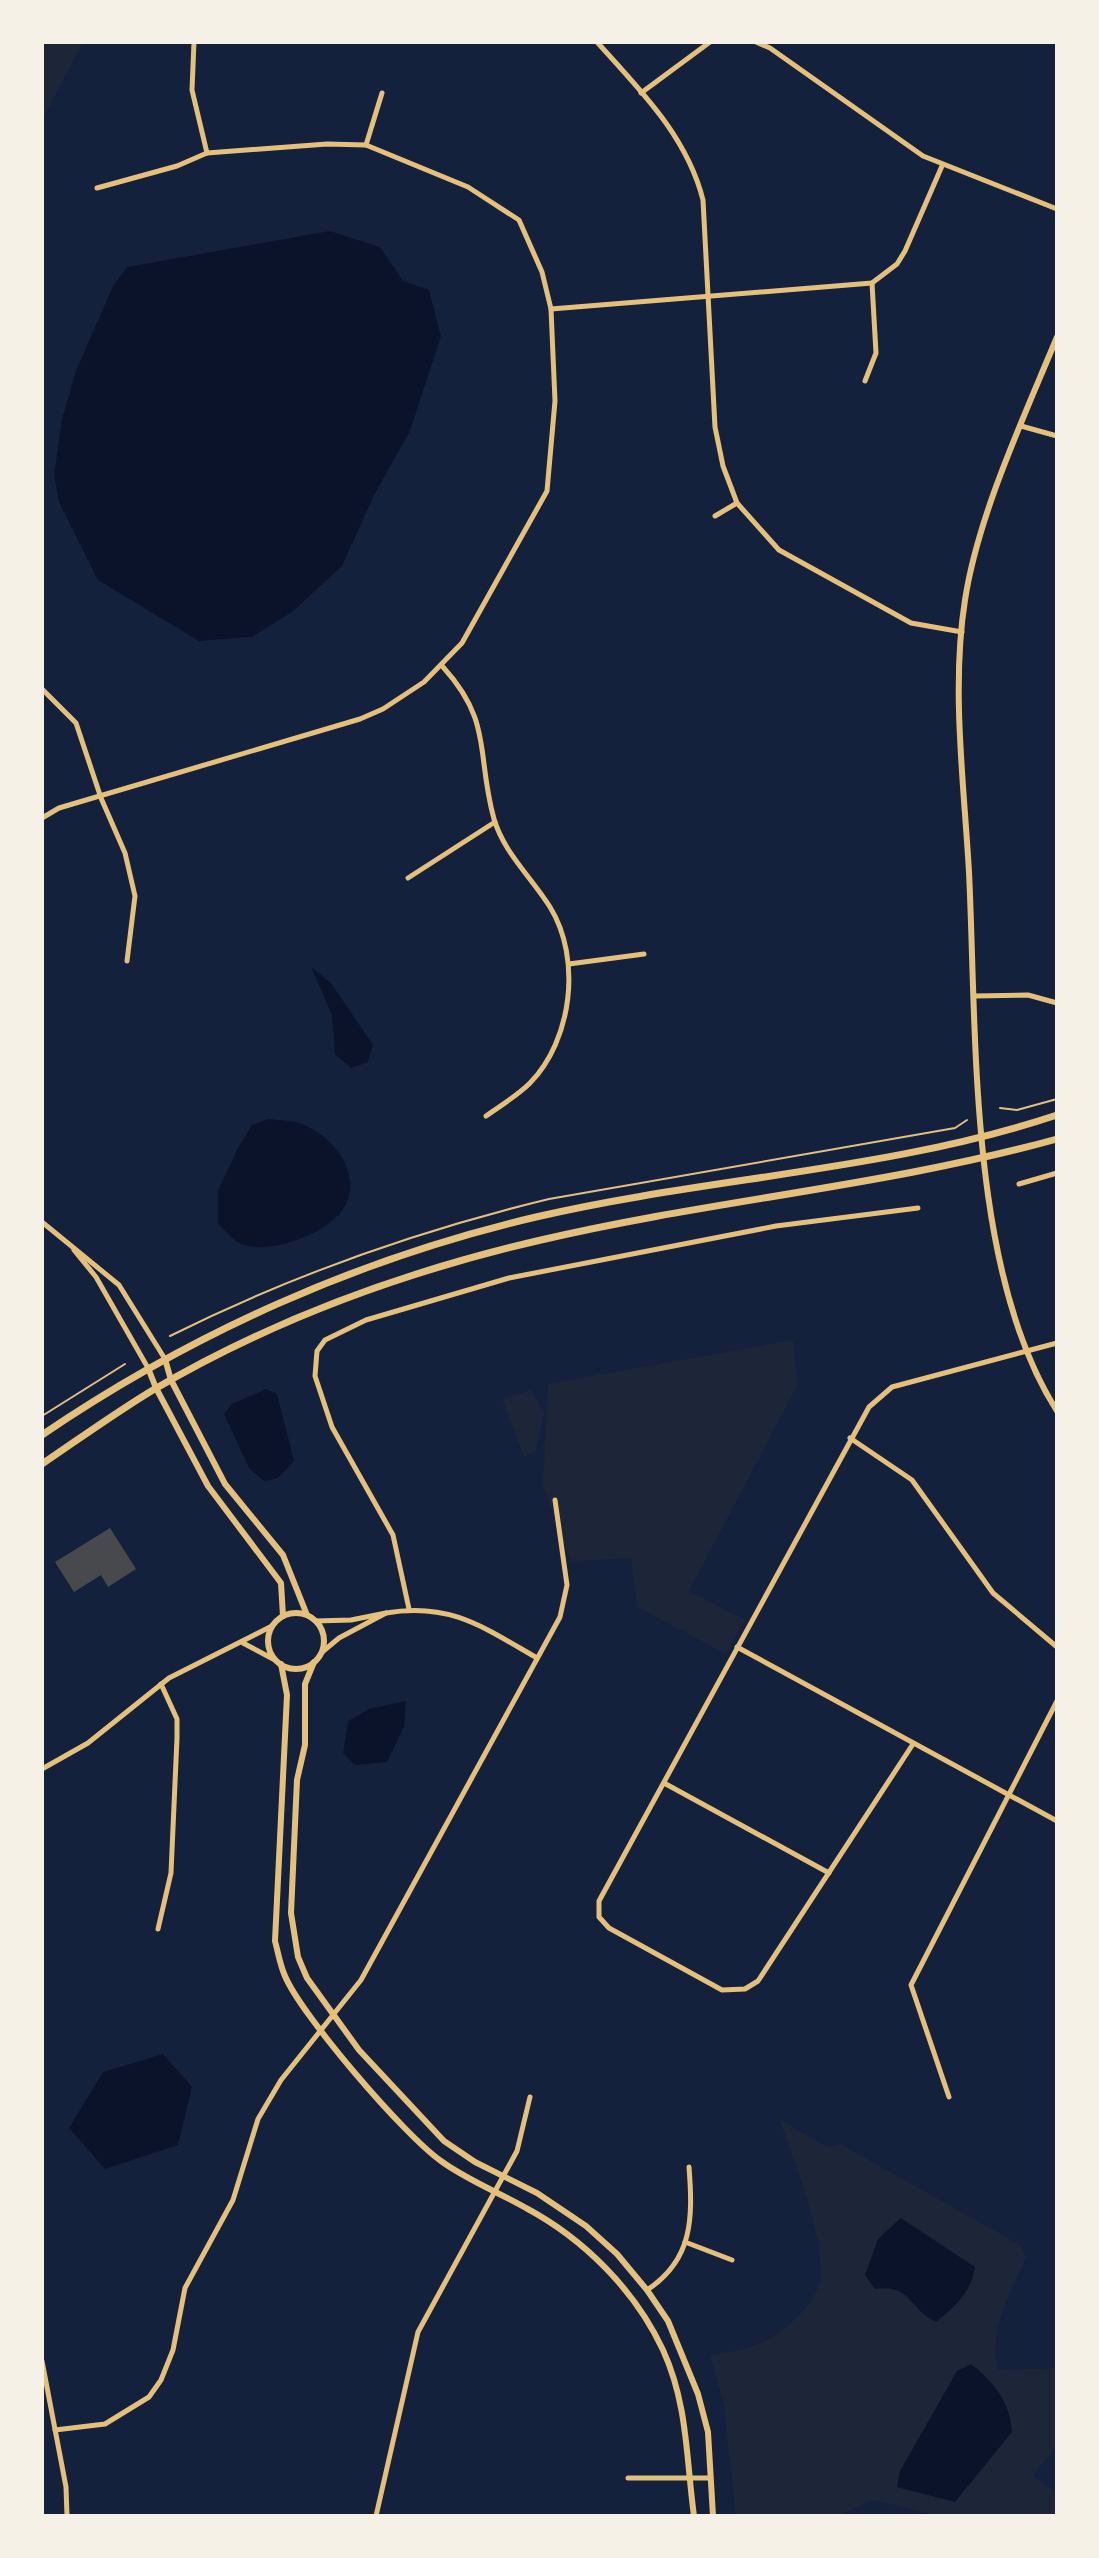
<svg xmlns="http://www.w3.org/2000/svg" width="1099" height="2558" font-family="'Source Sans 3',sans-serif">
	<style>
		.green { fill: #1d2539 }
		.water { fill: #0b132b }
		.building { fill: #48494c }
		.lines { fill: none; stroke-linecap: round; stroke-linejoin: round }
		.path { stroke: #e5c07b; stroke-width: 2 }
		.minor { stroke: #e5c07b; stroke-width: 5 }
		.tertiary { stroke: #e5c07b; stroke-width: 6 }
		.secondary { stroke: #e5c07b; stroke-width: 7 }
	</style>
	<rect width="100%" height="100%" fill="#14213d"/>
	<g class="green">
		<polygon points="42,42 83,42 42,120"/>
		<polygon points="793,1340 798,1384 689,1591 745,1620 726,1654 637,1607 631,1558 571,1561 543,1485 548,1384"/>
		<polygon points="531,1390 544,1413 535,1452 524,1457 502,1399"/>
		<path d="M 779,2119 L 829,2148 L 840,2144 L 1022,2246 L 1026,2258 C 1010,2293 988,2332 998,2370 L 1057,2368 L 1057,2445 L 1033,2476 L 1057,2493 L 1057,2516 L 939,2516 L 874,2500 L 837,2516 L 736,2516 L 724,2405 L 710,2356 C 726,2352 748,2350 763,2342 C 785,2331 816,2305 820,2280 C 826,2242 793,2156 779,2119 Z"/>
	</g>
	<g class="water">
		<polygon points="330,231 380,247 403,281 429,290 441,336 410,431 374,495 342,566 292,612 252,637 199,641 98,580 59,502 54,475 62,419 76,371 113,286 127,267"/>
		<polygon points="311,967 331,983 373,1045 368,1062 351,1068 335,1054 332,1015"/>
		<path d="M 268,1119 C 278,1120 289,1120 299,1123 C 331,1134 362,1170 346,1204 C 333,1232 270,1256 241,1244 C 233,1241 225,1230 218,1224 L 218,1191 L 238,1148 L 252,1125 Z"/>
		<polygon points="266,1389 277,1394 294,1461 278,1478 264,1481 249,1468 224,1414 232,1404"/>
		<polygon points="406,1701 404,1727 387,1762 355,1765 343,1753 348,1721 369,1709"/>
		<polygon points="163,2054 192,2087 178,2145 105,2169 69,2128 103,2072"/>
		<path d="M 901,2218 L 975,2267 C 971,2292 956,2306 936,2322 C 908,2309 912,2284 875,2289 L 865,2275 L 878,2239 Z"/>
		<path d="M 971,2364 C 994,2382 1010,2402 1012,2432 L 955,2502 L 897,2487 L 900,2471 L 957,2371 Z"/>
	</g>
	<polygon class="building" points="110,1528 136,1569 108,1587 101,1575 74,1592 55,1562"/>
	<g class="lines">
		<g class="path">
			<polyline points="1000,1108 1017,1110 1057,1099"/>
			<path d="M 170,1336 C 292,1275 417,1231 549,1199 L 955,1128 L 967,1120"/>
			<polyline points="42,1416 125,1364"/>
		</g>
		<g class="minor">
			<polyline points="194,42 192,90 207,153"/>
			<path d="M 597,42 C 640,90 687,136 703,200 L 715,427 L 723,466 L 737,503 L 779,550 L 911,623 L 962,632"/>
			<polyline points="756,42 770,48 923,156 1057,209"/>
			<polyline points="641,93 710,42"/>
			<polyline points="366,145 382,93"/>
			<polyline points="551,309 872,283 897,264 905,251 942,166"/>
			<polyline points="865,381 876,353 872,283"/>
			<polyline points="1021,426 1057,436"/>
			<polyline points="715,516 737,503"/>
			<path d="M 443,667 C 493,722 476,754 494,819 C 504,853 532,878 550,907 C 582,959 572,1040 530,1083 C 517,1096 500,1106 486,1116"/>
			<polyline points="42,689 76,723 101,798 125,853 135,896 127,961"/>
			<polyline points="42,818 59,808 360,719 383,709 424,682 462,643 547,491 555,401 551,309 542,272 519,220 468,187 366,145 327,144 207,153 177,166 97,188"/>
			<polyline points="408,878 495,822"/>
			<polyline points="569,964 644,954"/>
			<polyline points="975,996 1028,995 1057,1003"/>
			<polyline points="1019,1184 1057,1173"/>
			<polyline points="42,1222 119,1285 165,1359"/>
			<polyline points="74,1250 96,1277 148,1368"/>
			<polyline points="850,1438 912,1480 993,1593 1057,1647"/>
			<polyline points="409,1609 393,1535 332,1427 315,1376 317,1351 325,1340 366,1320 509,1278 776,1226 918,1208"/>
			<path d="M 386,1613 C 450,1602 483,1627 537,1658"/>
			<polyline points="315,1621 351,1620 386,1613 339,1638 321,1653"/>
			<polyline points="243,1643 275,1660"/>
			<polyline points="737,1647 1057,1821"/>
			<polyline points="913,1744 758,1981 745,1989 722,1990 609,1928 599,1917 599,1901 869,1407 892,1387 1057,1343"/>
			<polyline points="42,1769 88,1743 169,1678 272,1626"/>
			<polyline points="664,1783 829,1873"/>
			<polyline points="158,1929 171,1873 177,1738 177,1719 161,1684"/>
			<polyline points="949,2097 911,1985 1057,1701"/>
			<polyline points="685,2242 732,2260"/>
			<path d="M 647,2290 C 693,2260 693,2218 689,2167"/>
			<polyline points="42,2361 66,2487 67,2516"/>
			<polyline points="55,2430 105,2424 149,2397 161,2380 173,2350 185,2288 233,2200 258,2119 281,2080 361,1980 560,1617 567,1585 555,1500"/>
			<polyline points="628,2478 710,2478"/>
			<polyline points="376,2516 418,2332 517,2151 530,2097"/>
		</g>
		<g class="tertiary">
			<path d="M 1057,337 C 1024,417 978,515 965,600 C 951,688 964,784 969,872 C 977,1035 968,1271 1057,1411"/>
			<polyline points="165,1359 171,1380 225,1484 283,1555 307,1615"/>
			<polyline points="148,1368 156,1388 208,1486 281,1583 283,1616"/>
			<circle cx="296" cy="1641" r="28"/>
			<polyline points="314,1662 305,1684 305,1745 297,1780 291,1913 298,1957 307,1978 359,2050 444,2141 475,2162 537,2193 586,2226 617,2254 647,2290 668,2321 698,2394 708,2432 713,2516"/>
			<path d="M 281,1664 L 287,1695 L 275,1941 C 278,1952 280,1965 285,1976 C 301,2015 405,2136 441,2161 C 467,2180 498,2192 526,2208 C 584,2239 635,2290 663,2350 C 688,2405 686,2458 694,2516"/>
		</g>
		<g class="secondary">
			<path d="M 42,1435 C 192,1333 360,1258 536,1217 C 708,1177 889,1171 1057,1115"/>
			<path d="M 42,1464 C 79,1439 115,1413 153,1390 C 272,1320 407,1271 541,1240 C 712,1200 887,1186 1057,1139"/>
		</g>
	</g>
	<rect width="1099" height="2558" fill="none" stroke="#f6f1e7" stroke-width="88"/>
</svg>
